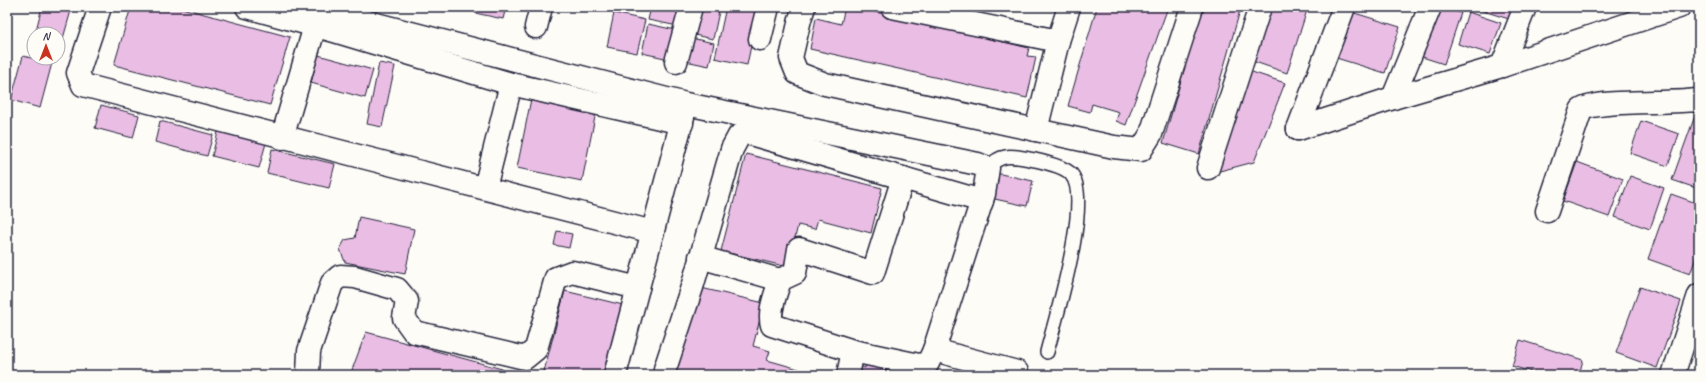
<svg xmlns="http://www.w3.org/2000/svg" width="1706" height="382" font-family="Caveat,sans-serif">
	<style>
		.building { fill: #eabee4; stroke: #22223b }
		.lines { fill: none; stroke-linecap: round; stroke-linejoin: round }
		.service-casing { stroke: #22223b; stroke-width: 16 }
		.minor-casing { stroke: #22223b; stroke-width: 25 }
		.service { stroke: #fdfcf7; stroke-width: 13 }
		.minor { stroke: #fdfcf7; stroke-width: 22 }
	</style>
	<rect width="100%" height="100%" fill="#fdfcf7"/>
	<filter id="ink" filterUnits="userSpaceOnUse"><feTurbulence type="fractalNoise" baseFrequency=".025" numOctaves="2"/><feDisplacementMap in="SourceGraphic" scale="8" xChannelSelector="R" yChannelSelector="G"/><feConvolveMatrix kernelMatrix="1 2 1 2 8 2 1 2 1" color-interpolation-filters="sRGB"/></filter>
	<g filter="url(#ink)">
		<g class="building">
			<polygon points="42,7 72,7 58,56 58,34 35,34"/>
			<polygon points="131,7 178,7 290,37 270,105 114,65"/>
			<polygon points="477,7 506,7 503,19 475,13"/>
			<polygon points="651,7 682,7 678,26 648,20"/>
			<polygon points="694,7 720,7 713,39 685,33"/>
			<polygon points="726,7 759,7 747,65 715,58"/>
			<polygon points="845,7 854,7 1029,48 1027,56 1036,57 1027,98 810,49 816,18 841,24"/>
			<polygon points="1097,7 1168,7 1126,125 1116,121 1119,112 1092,104 1090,112 1068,106"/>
			<polygon points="1202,7 1241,7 1199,154 1163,143"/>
			<polygon points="1270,7 1308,7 1287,73 1252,61"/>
			<polygon points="1432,7 1442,7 1461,13 1444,64 1416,55"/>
			<polygon points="1455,7 1469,7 1467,11"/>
			<polygon points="1478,7 1512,7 1509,19 1477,9"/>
			<polygon points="1348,11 1400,27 1385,73 1333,57"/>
			<polygon points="1468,12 1501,23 1490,54 1458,44"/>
			<polygon points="614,13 645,20 637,53 607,47"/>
			<polygon points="648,24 680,31 674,60 642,53"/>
			<polygon points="686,37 714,43 709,66 681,60"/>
			<polygon points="318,55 373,70 365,98 311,83"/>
			<polygon points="23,56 52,63 40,108 11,100"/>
			<polygon points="379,63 395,66 382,127 367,124"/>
			<polygon points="1249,71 1285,83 1254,162 1216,172"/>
			<polygon points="531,99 596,112 582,181 517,168"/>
			<polygon points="101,105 139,115 133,138 95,128"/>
			<polygon points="1697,110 1699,111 1699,189 1672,180"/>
			<polygon points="160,121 213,135 207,156 155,142"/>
			<polygon points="1641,121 1679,134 1668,166 1630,153"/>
			<polygon points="220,124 268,136 259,168 212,156"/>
			<polygon points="272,149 335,164 329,188 267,173"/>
			<polygon points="746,154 882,188 871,233 818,219 815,229 798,225 788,267 721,251"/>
			<polygon points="1577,162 1623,179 1609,217 1563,201"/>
			<polygon points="996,173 1033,181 1027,206 990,198"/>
			<polygon points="1630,176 1664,188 1650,229 1615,217"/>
			<polygon points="1671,194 1699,204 1699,250 1690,274 1648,259"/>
			<polygon points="359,217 414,229 405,274 345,262 340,249 345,240 355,238"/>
			<polygon points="557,231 572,234 569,248 554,245"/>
			<polygon points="697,287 764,303 753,346 770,351 767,360 820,375 674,375"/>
			<polygon points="1640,287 1681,301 1657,368 1616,353"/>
			<polygon points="565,291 623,305 605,375 543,375"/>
			<polygon points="366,332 502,369 500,375 347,375 352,370"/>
			<polygon points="1520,340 1583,360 1579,375 1541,375 1512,366"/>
			<polygon points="867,358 913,371 912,375 855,375 858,365 865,368"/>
		</g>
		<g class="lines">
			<g class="service-casing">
				<path id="service" d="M 988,168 C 1002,151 1015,157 1035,160 C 1044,162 1065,167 1071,174 C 1093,198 1055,320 1047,352"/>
			</g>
			<g class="minor-casing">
				<g id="minor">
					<path d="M 100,7 L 78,73 L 83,85 C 273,135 463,182 653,232"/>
					<polyline points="247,7 334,31 511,84 682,123"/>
					<polyline points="310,7 686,104 978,164 988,168 984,194 934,350 1017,372 1018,375"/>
					<polyline points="804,7 800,19 791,58 797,73 825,84 1114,147 1141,150 1151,134 1192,7"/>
					<polyline points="892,7 1058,41 1069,7"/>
					<polyline points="536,27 541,7"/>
					<polyline points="760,39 768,7"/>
					<polyline points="676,62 691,7"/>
					<polyline points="1502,66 1525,7"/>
					<polyline points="1393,98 1430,7"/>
					<polyline points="1298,129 1393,98 1502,66 1679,7"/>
					<polyline points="1298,129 1344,7"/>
					<polyline points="1036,130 1058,41"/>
					<polyline points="282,138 315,26"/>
					<polyline points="1208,168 1260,7"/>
					<polyline points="485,188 511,84"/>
					<path d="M 1547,211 L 1581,110 C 1598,99 1670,104 1695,100 L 1699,102"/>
					<polyline points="700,257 780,280"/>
					<polyline points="853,351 919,365 928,363 934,350"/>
					<polyline points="308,375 309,351 332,283 340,276 355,277 397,289 407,301 404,318 414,332 525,358 536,349 556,278 572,272 638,288"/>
					<polyline points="615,375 685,109"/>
					<polyline points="665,375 665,369 693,284 732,149 739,136 747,133 982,201"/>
					<path d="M 848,375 L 853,351 L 772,325 C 768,311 776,294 780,280 L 795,273 L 799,249 L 873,273 L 903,178"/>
					<polyline points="1673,375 1699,295"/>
				</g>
			</g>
			<use href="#service" class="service"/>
			<use href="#minor" class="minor"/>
		</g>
	</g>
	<rect width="1706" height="382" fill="none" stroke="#fdfcf7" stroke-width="24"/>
	<rect x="12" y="12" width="1682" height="358" fill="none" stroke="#22223b" stroke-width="1.5" filter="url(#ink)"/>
	<g transform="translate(46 46)"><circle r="19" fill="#fdfcf7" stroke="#a5a5ac"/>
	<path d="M0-3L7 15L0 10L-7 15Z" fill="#c8321e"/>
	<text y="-6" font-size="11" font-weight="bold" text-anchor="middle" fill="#22223b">N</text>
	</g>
</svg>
